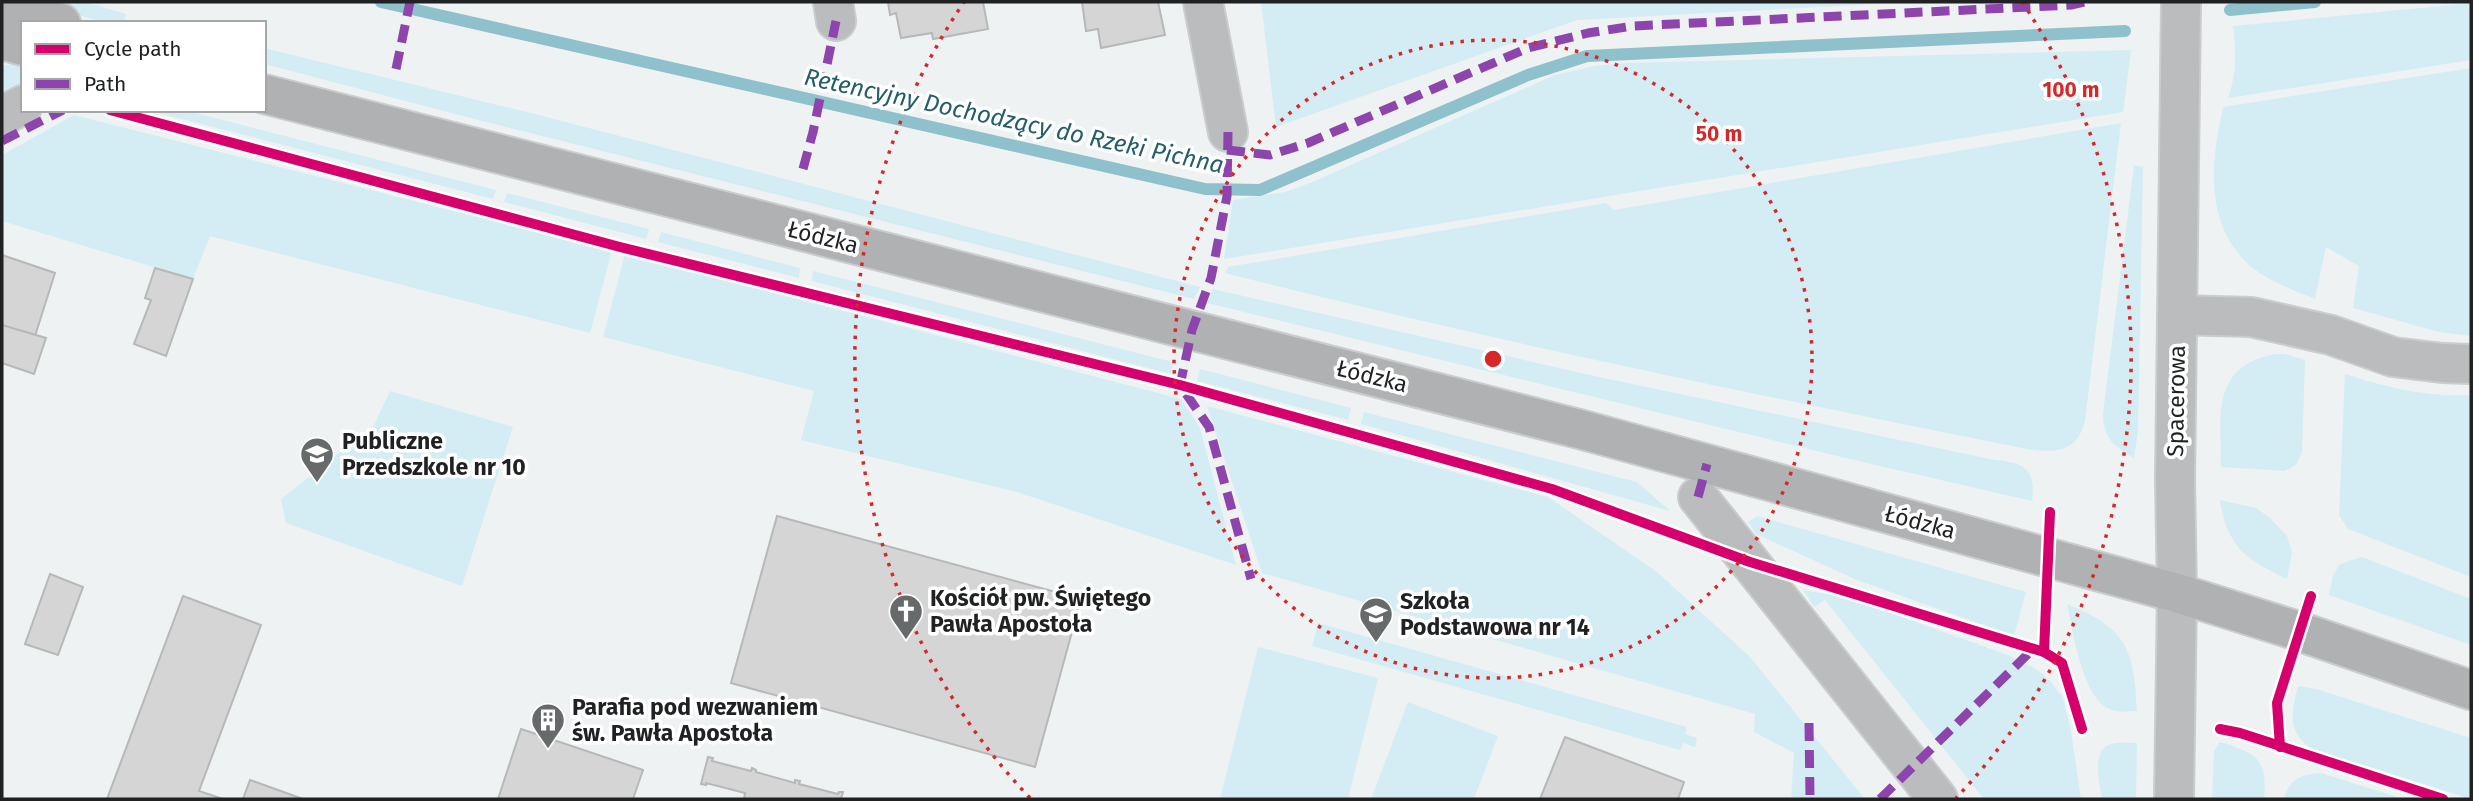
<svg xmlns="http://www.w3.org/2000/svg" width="2473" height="801" font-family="'Fira Sans',sans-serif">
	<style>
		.green { fill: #d4edf4 }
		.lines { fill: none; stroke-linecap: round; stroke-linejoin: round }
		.stream { stroke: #8ec1cc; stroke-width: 12 }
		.building { fill: #d5d5d6; stroke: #b7b8b8; stroke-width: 2 }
		.minor-casing { stroke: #cacccd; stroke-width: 42 }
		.secondary-casing { stroke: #cacccd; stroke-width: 42 }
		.minor { stroke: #babcbd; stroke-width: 38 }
		.secondary { stroke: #b0b1b2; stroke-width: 38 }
		.quiet { stroke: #8e44ad; stroke-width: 9; stroke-dasharray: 18 9; stroke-linecap: butt }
		.cycleway-casing { stroke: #fff; stroke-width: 15 }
		.cycleway { stroke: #d6006c; stroke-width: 10 }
		.ring { fill: none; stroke: #d62828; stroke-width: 3.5; stroke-dasharray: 3.5 7 }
		.labels { text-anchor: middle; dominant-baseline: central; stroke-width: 7; stroke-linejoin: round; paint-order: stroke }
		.street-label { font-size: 23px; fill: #1f2122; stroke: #fff }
		.poi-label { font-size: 23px; font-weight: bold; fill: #1f2122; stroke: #fff; text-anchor: start }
		.water-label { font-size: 24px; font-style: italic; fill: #235e6a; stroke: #fff }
		.centre { fill: #d62828; stroke: #fff; stroke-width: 3.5 }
		.ring-label { font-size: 21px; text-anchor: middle; font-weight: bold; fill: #d62828; stroke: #fff; stroke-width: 7; stroke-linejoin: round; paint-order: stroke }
	</style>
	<rect width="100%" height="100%" fill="#eef2f3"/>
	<g class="green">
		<polygon points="29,2 85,2 126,14 124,23 108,23"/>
		<polygon points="1261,2 1913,2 1577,20 1276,127"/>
		<path d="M 2471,3 L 2471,60 L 2228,98 C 2237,72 2236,52 2233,26 Z"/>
		<polygon points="264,48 535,114 1200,287 1194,299 482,121 264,64"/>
		<polygon points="2131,50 2123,112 1224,259 1233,200 1285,192 1310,183 1555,75 1594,66 1628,63"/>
		<polygon points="12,64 23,67 23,92 2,104 2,66"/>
		<path d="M 2471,68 L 2471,336 L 2439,332 L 2353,308 L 2359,266 L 2326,247 L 2315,299 C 2293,290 2267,281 2248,264 C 2204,222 2211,161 2223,107 Z"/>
		<polygon points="147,110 184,110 496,190 493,199"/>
		<polygon points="74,115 612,251 590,333 210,236 193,279 2,221 2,155"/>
		<path d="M 2121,123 L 2085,421 C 2077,453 2055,453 2027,449 C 1758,395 1491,341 1225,273 L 1228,267 L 1606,203 L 1614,210 Z"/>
		<path d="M 2134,165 L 2143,167 L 2138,432 L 2134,458 C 2113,445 2104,440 2103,414 Z"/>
		<polygon points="507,193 649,229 646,239 504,202"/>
		<polygon points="661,232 800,268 799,278 658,242"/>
		<polygon points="625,254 1181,399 1200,428 1236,565 1017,492 801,440 814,391 603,337"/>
		<polygon points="813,271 1173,362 1171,374 812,281"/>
		<path d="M 1213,289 L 1599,377 L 1990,459 C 2021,463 2037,465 2032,501 L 1858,461 L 1207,303 Z"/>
		<path d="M 2274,354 L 2285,354 L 2305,360 L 2302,452 L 2296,465 L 2284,471 L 2221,467 C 2221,415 2210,368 2274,354 Z"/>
		<polygon points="1200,369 1351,408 1348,420 1197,381"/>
		<path d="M 2345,374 C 2388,388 2426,397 2471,395 L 2471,577 L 2348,529 L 2339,515 Z"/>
		<polygon points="390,391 513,427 462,586 286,523 281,499 374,425"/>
		<polygon points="1207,406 1548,497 1657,572 1750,657 1865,799 1791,799 1794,753 1754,732 1755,714 1262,573"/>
		<polygon points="1364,412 1637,482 1670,511 1361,424"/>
		<path d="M 2220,500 L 2256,508 L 2269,517 L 2287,536 L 2292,552 L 2287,579 C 2246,560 2227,547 2220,500 Z"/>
		<polygon points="1757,516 2026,592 2014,636 1857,580 1756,534 1748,522"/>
		<polygon points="2362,557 2471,599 2471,645 2329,595 2333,575 2340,564"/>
		<polygon points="1803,590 1846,597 2008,655 2038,670 2052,683 2063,698 2071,731 2081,799 1984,799 1825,600 1814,607"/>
		<path d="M 2067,604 C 2127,628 2134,649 2137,711 C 2128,711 2117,713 2109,709 C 2082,696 2073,631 2067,604 Z"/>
		<polygon points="1318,623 1687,727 1685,734 1697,738 1695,747 1683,743 1680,750 1312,646"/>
		<polygon points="1258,647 1378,678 1348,799 1220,799"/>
		<path d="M 2298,686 L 2316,689 L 2471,738 L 2471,799 L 2311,749 C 2287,731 2291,713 2298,686 Z"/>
		<polygon points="1408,702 1498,736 1474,799 1371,799"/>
		<path d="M 2220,742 C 2256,753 2268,758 2264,799 L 2212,799 L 2214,751 Z"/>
		<path d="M 2137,743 L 2136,799 L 2102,799 C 2100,785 2091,754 2108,745 C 2116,742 2128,743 2137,743 Z"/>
		<path d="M 2321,773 L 2404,799 L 2284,799 C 2289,779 2302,774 2321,773 Z"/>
	</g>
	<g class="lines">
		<g class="stream">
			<polyline points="381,2 1205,189 1260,190 1528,75 1587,56 2125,31"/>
			<polyline points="2230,10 2315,2"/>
		</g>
	</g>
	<g class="building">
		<polygon points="888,2 983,2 988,29 933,39 932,33 901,38 896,13 890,15"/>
		<polygon points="1082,2 1158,2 1165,35 1101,48 1098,29 1086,31"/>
		<polygon points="2,255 55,273 35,336 2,325"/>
		<polygon points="155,268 193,279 166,356 134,344 151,300 145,298"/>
		<polygon points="2,325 46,338 34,374 2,363"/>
		<polygon points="777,516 1081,599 1035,767 731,683"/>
		<polygon points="50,574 83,587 58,655 25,644"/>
		<polygon points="183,596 261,625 199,791 223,799 107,799"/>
		<polygon points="521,729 643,770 633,799 498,799"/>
		<polygon points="1565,737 1684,782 1678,799 1540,799"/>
		<polygon points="708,757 713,758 712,761 751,771 752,768 756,770 756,772 795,783 795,780 800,781 799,784 838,794 839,792 843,792 841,799 744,799 745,793 706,783 706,785 701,784"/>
		<polygon points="250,780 303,799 243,799"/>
	</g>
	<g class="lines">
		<g class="minor-casing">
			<g id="minor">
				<polyline points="833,2 836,21"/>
				<polyline points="1203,2 1228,132"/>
				<polyline points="2,116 23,105"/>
				<polyline points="2177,315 2251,317 2331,335 2393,357 2442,363 2471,364"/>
				<polyline points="1698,497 1938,799"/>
				<polyline points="2174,799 2177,593 2175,480 2181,2"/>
			</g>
		</g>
		<g class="secondary-casing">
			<g id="secondary">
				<polyline points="2,3 61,23"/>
				<polyline points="2,40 23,46"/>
				<polyline points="264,94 1583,430 2177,593 2298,631 2471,690"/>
			</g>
		</g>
		<use href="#minor" class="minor"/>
		<use href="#secondary" class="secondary"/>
		<g class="quiet">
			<polyline points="396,69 410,2"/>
			<polyline points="1228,132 1227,196 1211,278 1192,330 1180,385 1209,427 1251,579"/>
			<polyline points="2,141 63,110"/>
			<polyline points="1227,150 1270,155 1308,143 1528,48 1588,33 1633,26 2071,5 2084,2"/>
			<polyline points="803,169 813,132 836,21"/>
			<polyline points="1698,497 1707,464"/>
			<polyline points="1809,723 1810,799"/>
			<polyline points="1880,799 2033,649"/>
		</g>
		<g class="cycleway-casing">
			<g id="cycleway">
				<polyline points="110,110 620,247 1180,385 1552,489 1750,562 2044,652"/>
				<polyline points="2050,512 2044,652 2062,663 2082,729"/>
				<polyline points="2220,729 2240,733 2443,799"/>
				<polyline points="2280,747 2277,703 2311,596"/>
			</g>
		</g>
		<use href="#cycleway" class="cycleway"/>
	</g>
	<g class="ring">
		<circle cx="1493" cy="359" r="319"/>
		<path d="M1030 798A638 638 0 0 1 964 2M2022 2A638 638 0 0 1 1956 798"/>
	</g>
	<defs>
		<g id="school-pin" transform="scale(1.75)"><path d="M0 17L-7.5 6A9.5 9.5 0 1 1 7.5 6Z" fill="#676a6b" stroke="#fff"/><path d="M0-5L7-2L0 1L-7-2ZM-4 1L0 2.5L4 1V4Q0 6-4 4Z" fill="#fff"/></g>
		<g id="church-pin" transform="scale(1.75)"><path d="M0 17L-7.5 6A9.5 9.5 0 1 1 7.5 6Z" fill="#676a6b" stroke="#fff"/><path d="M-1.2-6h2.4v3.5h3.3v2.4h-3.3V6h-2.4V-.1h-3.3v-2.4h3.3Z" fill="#fff"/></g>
		<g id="building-pin" transform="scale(1.75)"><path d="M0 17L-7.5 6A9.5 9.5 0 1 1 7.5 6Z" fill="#676a6b" stroke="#fff"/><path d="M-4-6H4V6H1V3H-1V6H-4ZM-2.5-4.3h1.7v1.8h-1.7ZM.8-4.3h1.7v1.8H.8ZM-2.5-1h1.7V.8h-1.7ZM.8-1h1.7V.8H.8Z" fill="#fff"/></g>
	</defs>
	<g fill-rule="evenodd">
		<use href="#school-pin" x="317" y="454"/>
		<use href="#church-pin" x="906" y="611"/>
		<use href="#school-pin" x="1376" y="614"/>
		<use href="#building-pin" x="548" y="720"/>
	</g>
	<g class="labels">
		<g class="street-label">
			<text transform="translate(823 237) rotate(14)">Łódzka</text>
			<text transform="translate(1372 376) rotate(14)">Łódzka</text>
			<text transform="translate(2176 401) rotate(-89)">Spacerowa</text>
			<text transform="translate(1920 522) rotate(15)">Łódzka</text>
		</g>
		<g class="poi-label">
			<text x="342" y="441">Publiczne<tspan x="342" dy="26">Przedszkole nr 10</tspan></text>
			<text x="930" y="598">Kościół pw. Świętego<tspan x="930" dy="26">Pawła Apostoła</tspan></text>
			<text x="1400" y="601">Szkoła<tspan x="1400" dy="26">Podstawowa nr 14</tspan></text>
			<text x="572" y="707">Parafia pod wezwaniem<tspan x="572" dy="26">św. Pawła Apostoła</tspan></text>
		</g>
		<g class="water-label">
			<text transform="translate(1014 121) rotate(12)">Retencyjny Dochodzący do Rzeki Pichna</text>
		</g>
	</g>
	<circle cx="1493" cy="359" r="10" class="centre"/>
	<g class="ring-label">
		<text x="2071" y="97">100 m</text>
		<text x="1719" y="141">50 m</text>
	</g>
	<rect width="2473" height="801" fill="none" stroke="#1f2122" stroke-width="7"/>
	<rect x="21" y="21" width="245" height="91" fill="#ffffff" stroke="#a5a6a7" stroke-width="2"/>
	<rect x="35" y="44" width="35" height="10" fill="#d6006c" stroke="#a5a6a7" stroke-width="2"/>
	<text x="84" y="56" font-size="21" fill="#1f2122">Cycle path</text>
	<rect x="35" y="79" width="35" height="10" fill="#8e44ad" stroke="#a5a6a7" stroke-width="2"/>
	<text x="84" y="91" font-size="21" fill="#1f2122">Path</text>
</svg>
